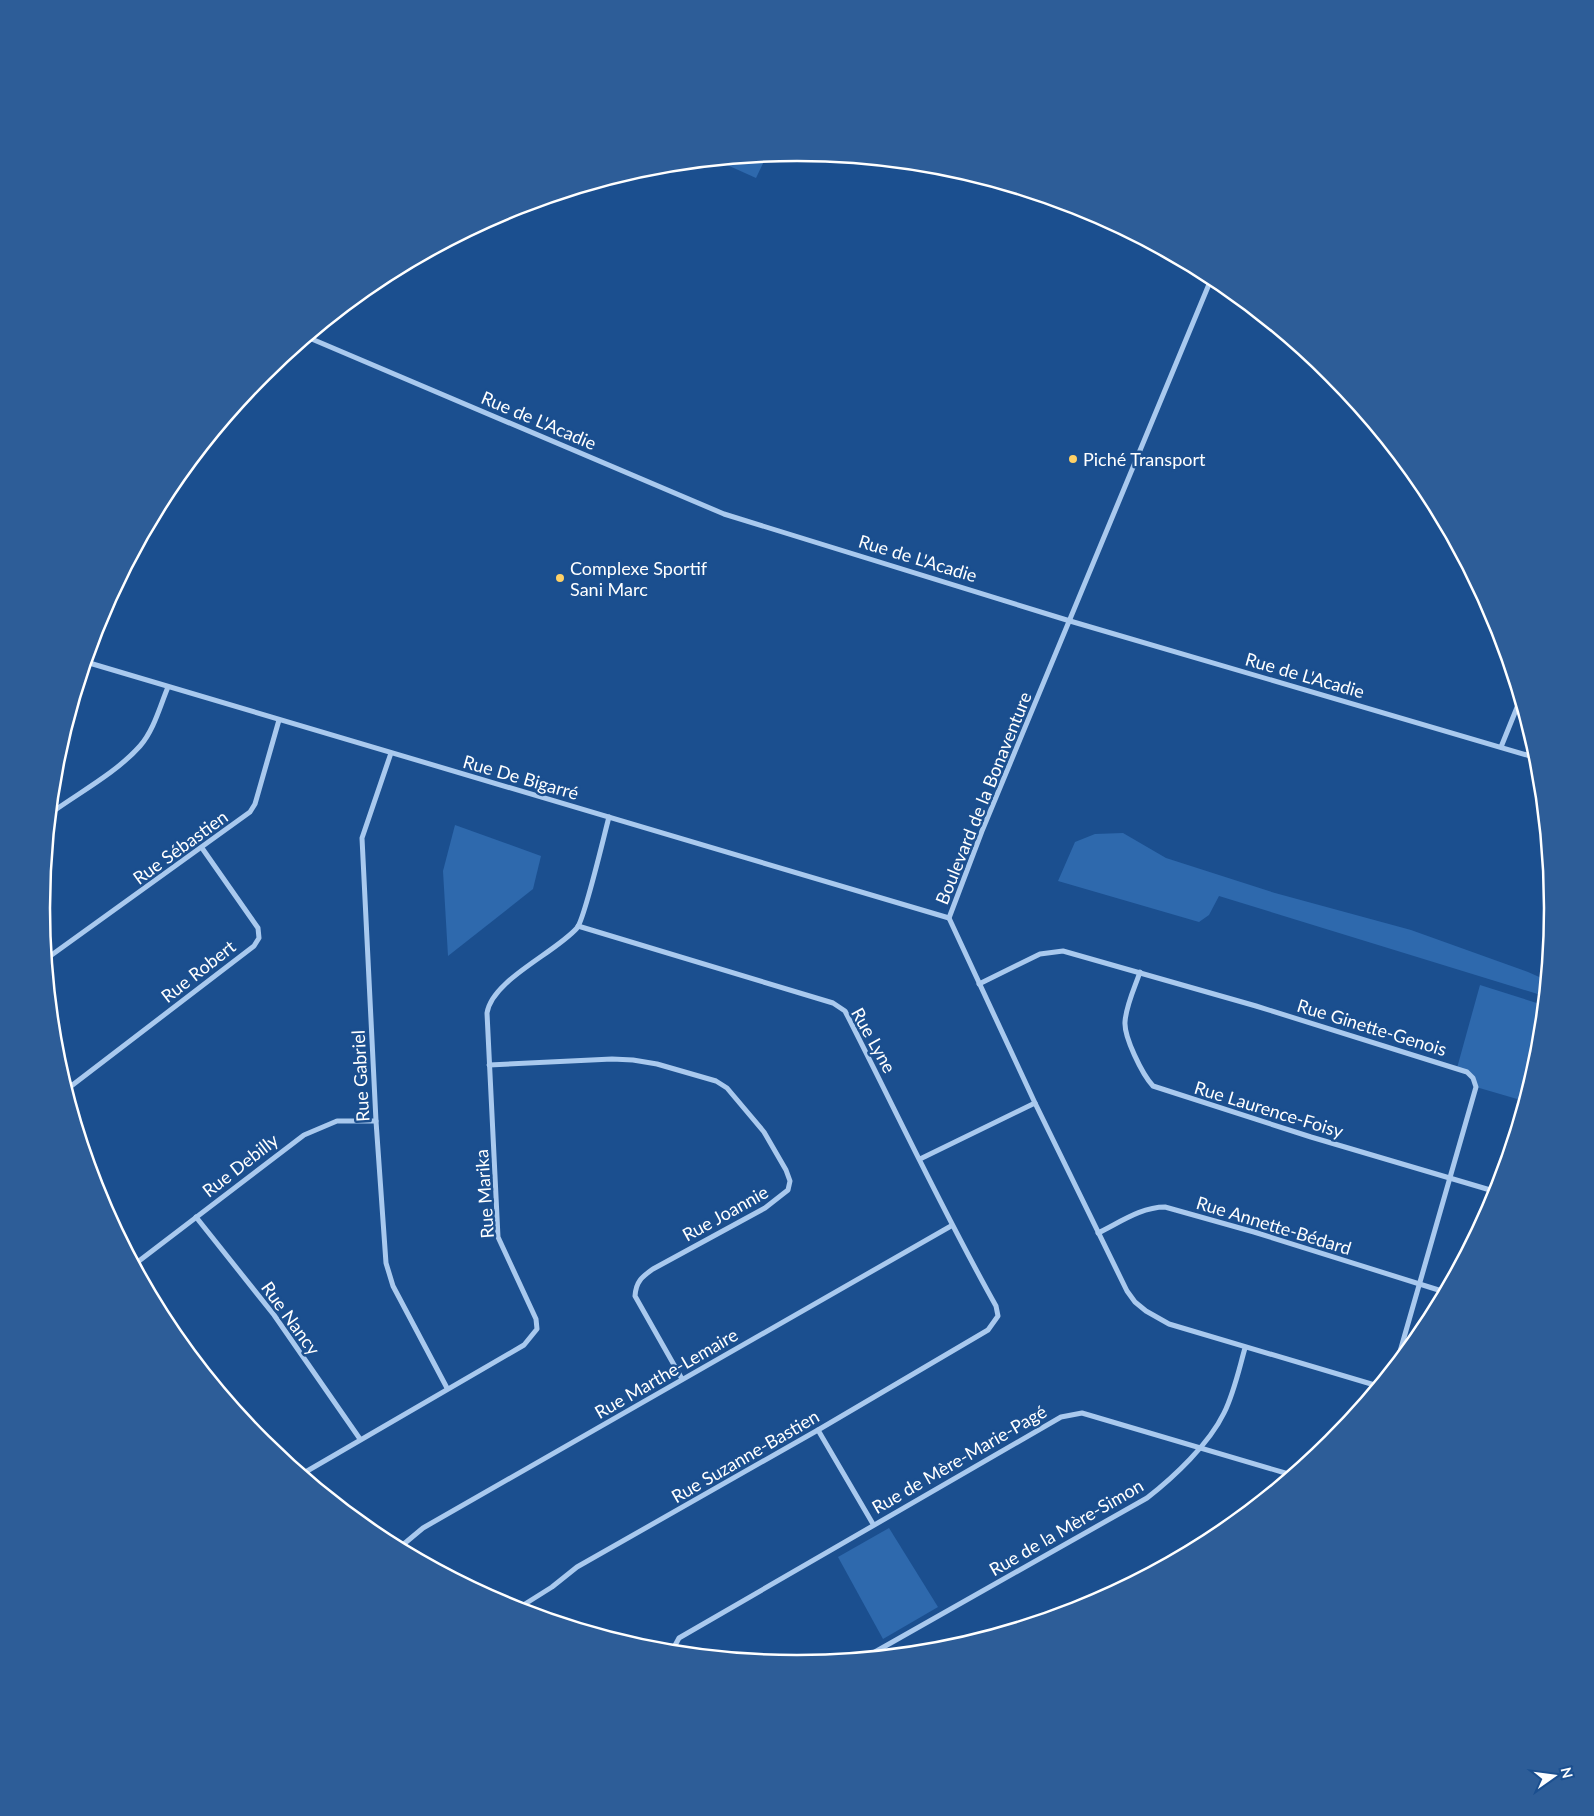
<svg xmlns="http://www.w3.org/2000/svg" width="1594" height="1816" font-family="Lato,sans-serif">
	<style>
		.green { fill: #2e69ad }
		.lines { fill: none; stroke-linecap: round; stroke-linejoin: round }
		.minor { stroke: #a9c9ee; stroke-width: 5 }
		.poi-dot { fill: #ffd166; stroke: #1b4f8f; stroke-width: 2 }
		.labels { text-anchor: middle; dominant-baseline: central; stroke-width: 5; stroke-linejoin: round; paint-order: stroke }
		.street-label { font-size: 18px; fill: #fff; stroke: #1b4f8f }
		.poi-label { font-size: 18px; fill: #fff; stroke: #1b4f8f; text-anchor: start }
		.rim { fill: none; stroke: #fff; stroke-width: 2.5 }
	</style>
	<rect width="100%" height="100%" fill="#1b4f8f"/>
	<g class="green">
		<polygon points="767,155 756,178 716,160"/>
		<polygon points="455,825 541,856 533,889 448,956 443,871"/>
		<polygon points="1123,833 1166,858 1275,893 1411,930 1528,972 1546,980 1544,996 1219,896 1209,915 1199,922 1058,881 1075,842 1095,834"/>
		<polygon points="1480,985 1543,1005 1538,1056 1524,1101 1476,1087 1473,1078 1457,1068"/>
		<polygon points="889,1528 938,1607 883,1639 838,1557"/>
	</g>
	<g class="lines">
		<g class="minor">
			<polyline points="1212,277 982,831 949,918 1035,1103 1127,1291 1135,1302 1146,1311 1169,1324 1378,1386"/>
			<polyline points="307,337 724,514 1070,621 1537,758"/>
			<polyline points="86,662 949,918"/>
			<polyline points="1501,747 1520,700"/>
			<polyline points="391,753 362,838 376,1121 386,1263 393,1286 447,1388"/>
			<path d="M 51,813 C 80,792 116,773 140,746 C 154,730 160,706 168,687"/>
			<polyline points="46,959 250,812 255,804 279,720"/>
			<path d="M 1140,972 C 1135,987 1126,1005 1125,1022 C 1124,1037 1142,1074 1153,1086 L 1311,1137 L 1497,1192"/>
			<polyline points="979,984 1040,954 1063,951 1256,1006 1467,1072 1473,1078 1476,1087 1397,1362"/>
			<path d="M 489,1065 L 612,1059 L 633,1060 L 657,1064 L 716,1081 L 727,1088 L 764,1132 L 786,1170 L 790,1181 L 788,1190 L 765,1208 L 653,1269 C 642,1277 636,1281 635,1296 L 682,1379"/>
			<polyline points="66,1090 254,946 259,938 258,928 202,848"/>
			<polyline points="920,1159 1035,1103"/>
			<polyline points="196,1217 274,1315 360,1439"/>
			<path d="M 1098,1233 C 1119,1223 1141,1207 1165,1207 L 1254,1232 L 1445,1292"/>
			<polyline points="135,1264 304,1135 337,1121 376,1121"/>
			<polyline points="818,1430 873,1524"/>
			<path d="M 302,1474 L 524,1345 L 537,1329 L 536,1319 L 498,1237 L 487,1013 C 492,980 555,953 577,928 C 585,918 604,835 609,817"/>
			<polyline points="399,1548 423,1528 951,1226"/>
			<path d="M 517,1609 L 552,1587 L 577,1567 L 818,1430 L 988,1330 L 998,1316 L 996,1306 C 942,1210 895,1109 845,1011 L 833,1003 L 578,926"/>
			<polyline points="672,1651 679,1638 1061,1417 1082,1413 1292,1475"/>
			<path d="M 866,1657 L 1147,1498 C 1174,1477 1209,1444 1224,1413 C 1234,1393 1239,1369 1245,1348"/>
		</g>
	</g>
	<g class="poi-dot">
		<circle cx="1073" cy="459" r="5"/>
		<circle cx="560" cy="578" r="5"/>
	</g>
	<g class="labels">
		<g class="street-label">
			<text transform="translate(539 420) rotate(23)">Rue de L'Acadie</text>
			<text transform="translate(918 558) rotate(17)">Rue de L'Acadie</text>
			<text transform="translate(1305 675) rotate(16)">Rue de L'Acadie</text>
			<text transform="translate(521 777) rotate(16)">Rue De Bigarré</text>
			<text transform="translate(983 798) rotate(-68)">Boulevard de la Bonaventure</text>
			<text transform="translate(180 847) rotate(-36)">Rue Sébastien</text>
			<text transform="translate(198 971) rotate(-38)">Rue Robert</text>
			<text transform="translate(1372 1027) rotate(17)">Rue Ginette-Genois</text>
			<text transform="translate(874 1040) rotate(61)">Rue Lyne</text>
			<text transform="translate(360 1076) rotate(-93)">Rue Gabriel</text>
			<text transform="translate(1269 1109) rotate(17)">Rue Laurence-Foisy</text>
			<text transform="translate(240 1165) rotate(-38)">Rue Debilly</text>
			<text transform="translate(484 1194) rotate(-94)">Rue Marika</text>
			<text transform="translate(725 1213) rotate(-29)">Rue Joannie</text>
			<text transform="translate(1274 1225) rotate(17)">Rue Annette-Bédard</text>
			<text transform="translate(291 1318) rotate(54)">Rue Nancy</text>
			<text transform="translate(666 1373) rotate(-30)">Rue Marthe-Lemaire</text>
			<text transform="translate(745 1456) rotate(-30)">Rue Suzanne-Bastien</text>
			<text transform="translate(959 1459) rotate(-30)">Rue de Mère-Marie-Pagé</text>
			<text transform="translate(1066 1527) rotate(-30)">Rue de la Mère-Simon</text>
		</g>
		<g class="poi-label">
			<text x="1083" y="459">Piché Transport</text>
			<text x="570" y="568">Complexe Sportif<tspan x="570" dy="21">Sani Marc</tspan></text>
		</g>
	</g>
	<path d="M0 0H1594V1816H0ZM50 908a747 747 0 1 1 1494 0a747 747 0 1 1-1494 0Z" fill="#2d5d98" fill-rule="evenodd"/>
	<path class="rim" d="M50 908a747 747 0 1 1 1494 0a747 747 0 1 1-1494 0Z"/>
	<g transform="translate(1554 1776) rotate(76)" stroke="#1b4f8f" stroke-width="4" paint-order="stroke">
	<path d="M0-4L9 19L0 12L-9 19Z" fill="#ffffff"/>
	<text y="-8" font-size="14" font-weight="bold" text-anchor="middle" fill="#ffffff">N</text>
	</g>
</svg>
